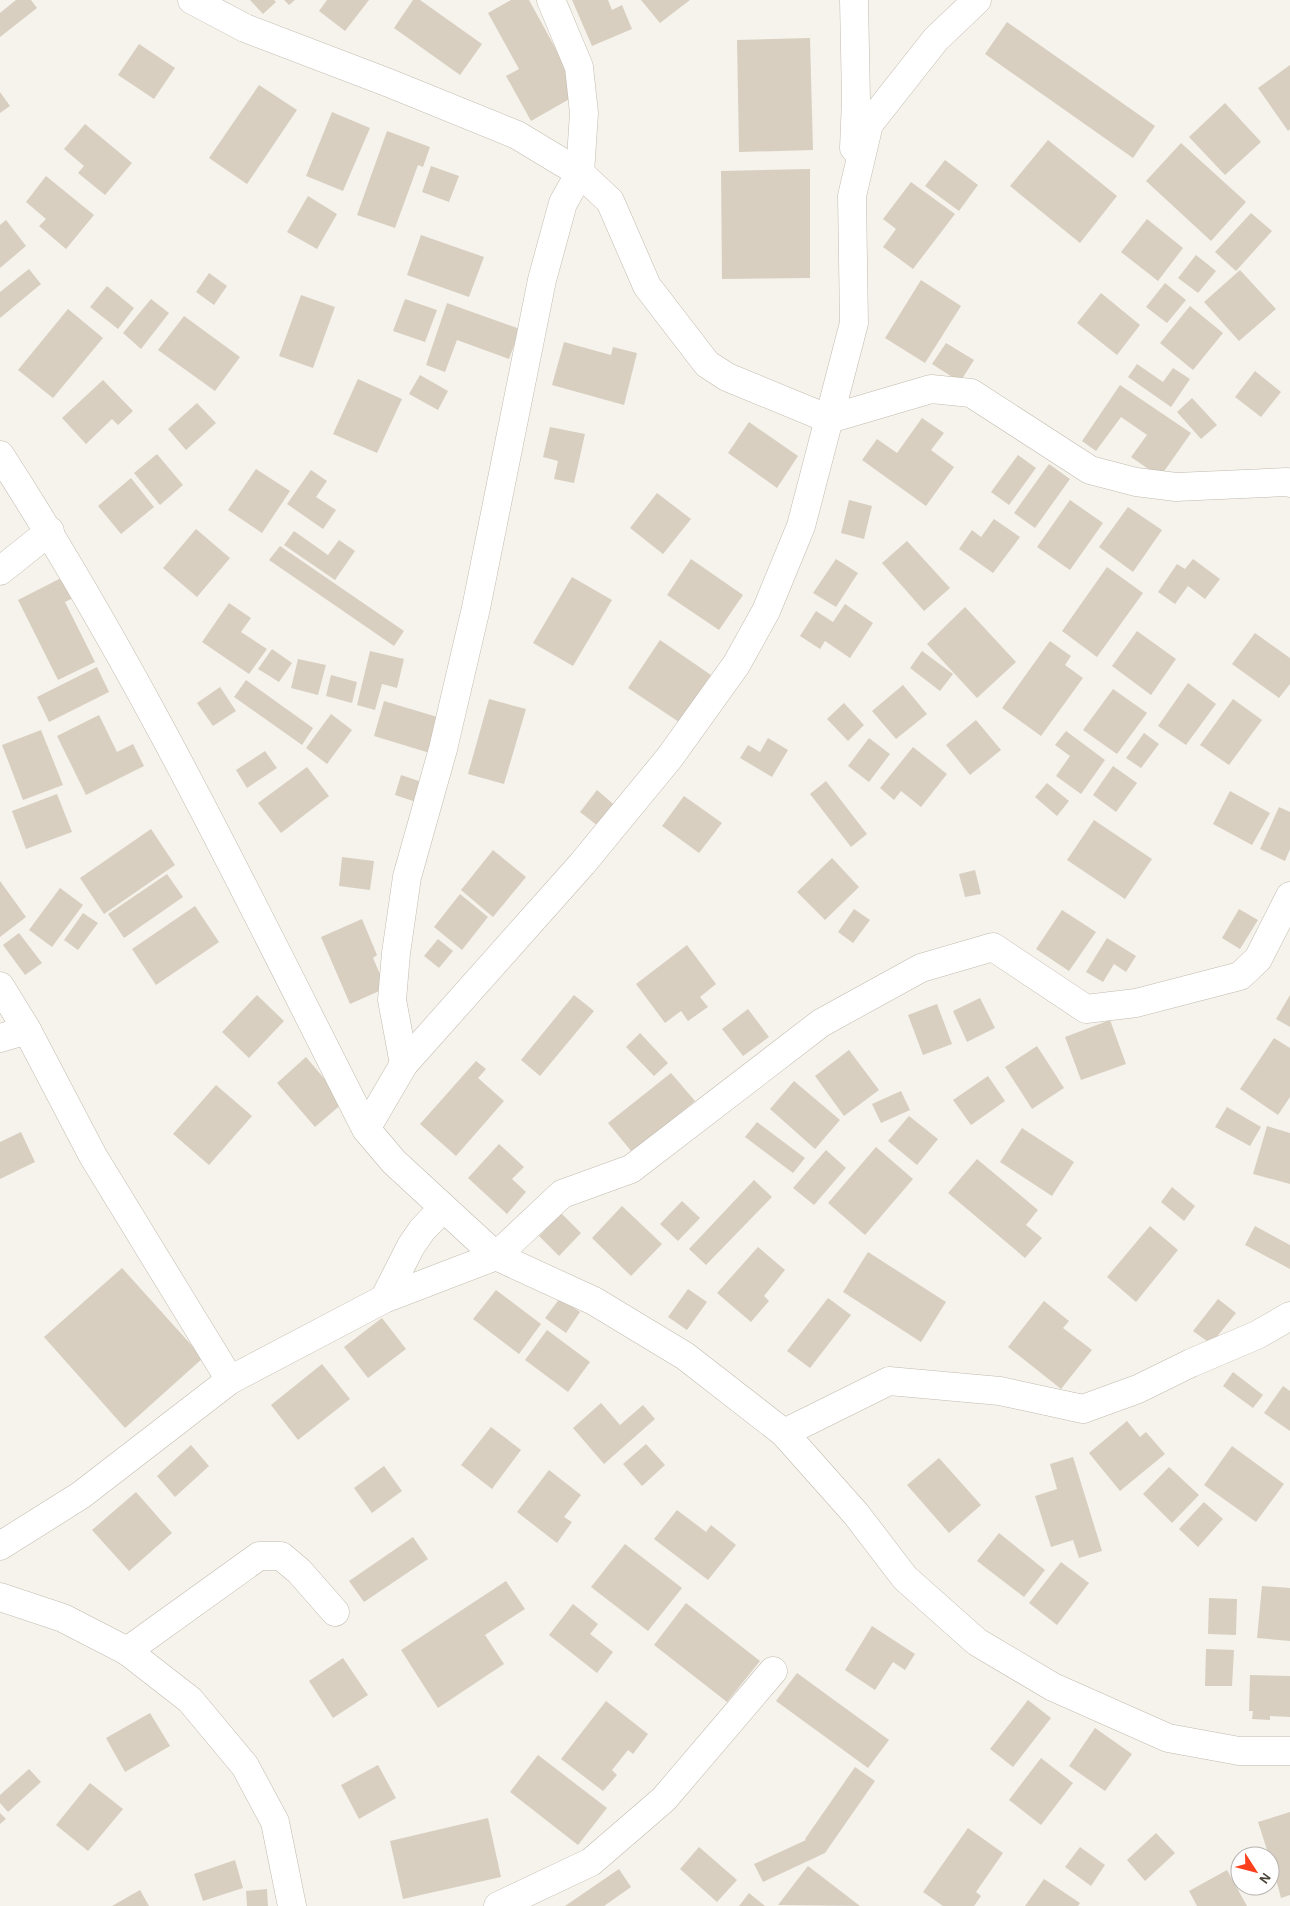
<svg xmlns="http://www.w3.org/2000/svg" width="1290" height="1906" font-family="'Alegreya Sans',sans-serif">
	<style>
		.building { fill: #d8cfc1 }
		.lines { fill: none; stroke-linecap: round; stroke-linejoin: round }
		.minor-casing { stroke: #c2bbae; stroke-width: 29 }
		.minor { stroke: #fff; stroke-width: 28 }
	</style>
	<rect width="100%" height="100%" fill="#f6f3ec"/>
	<g class="building">
		<polygon points="16,0 31,0 37,8 0,37 0,13"/>
		<polygon points="250,0 274,0 276,2 263,14"/>
		<polygon points="284,0 295,0 289,5"/>
		<polygon points="327,0 369,0 345,31 319,11"/>
		<polygon points="413,0 420,0 482,44 460,75 394,28"/>
		<polygon points="511,0 529,0 580,93 531,121 506,76 519,69 488,13"/>
		<polygon points="572,0 608,0 612,10 622,5 632,29 592,46"/>
		<polygon points="641,0 690,0 660,23"/>
		<polygon points="1007,22 1155,126 1133,158 985,54"/>
		<polygon points="810,38 813,150 739,152 737,40"/>
		<polygon points="139,44 175,68 154,99 118,75"/>
		<polygon points="1290,65 1290,129 1288,131 1258,88"/>
		<polygon points="259,85 297,110 247,184 209,158"/>
		<polygon points="0,92 10,106 0,113"/>
		<polygon points="1225,103 1261,142 1225,175 1189,137"/>
		<polygon points="332,112 370,128 343,191 306,176"/>
		<polygon points="85,124 132,163 105,195 78,173 84,166 64,149"/>
		<polygon points="387,131 430,147 423,167 418,165 395,228 357,215"/>
		<polygon points="1048,140 1117,196 1080,243 1010,186"/>
		<polygon points="1181,143 1246,202 1211,241 1146,181"/>
		<polygon points="945,160 978,185 959,211 925,186"/>
		<polygon points="431,166 459,176 449,202 422,192"/>
		<polygon points="810,169 810,278 722,279 721,171"/>
		<polygon points="46,176 94,215 66,249 39,226 46,219 26,202"/>
		<polygon points="911,182 955,214 913,269 883,247 896,229 883,219"/>
		<polygon points="308,196 337,214 317,249 287,232"/>
		<polygon points="1251,213 1272,231 1236,271 1215,252"/>
		<polygon points="1147,219 1183,248 1158,281 1121,252"/>
		<polygon points="6,220 26,246 0,268 0,225"/>
		<polygon points="421,235 484,257 469,297 407,275"/>
		<polygon points="1196,255 1216,271 1198,293 1178,278"/>
		<polygon points="29,269 41,284 0,318 0,292"/>
		<polygon points="1240,270 1276,309 1239,341 1204,302"/>
		<polygon points="209,273 227,286 214,305 196,292"/>
		<polygon points="921,280 961,306 925,363 885,338"/>
		<polygon points="1165,283 1186,300 1167,323 1146,307"/>
		<polygon points="107,286 134,308 118,329 90,307"/>
		<polygon points="1101,293 1140,325 1117,355 1077,323"/>
		<polygon points="301,295 335,307 313,368 279,356"/>
		<polygon points="151,299 169,313 141,349 123,333"/>
		<polygon points="405,299 437,310 425,342 393,331"/>
		<polygon points="447,303 520,329 509,359 457,340 445,372 426,365"/>
		<polygon points="1190,306 1223,333 1193,370 1160,343"/>
		<polygon points="68,309 103,338 53,398 18,370"/>
		<polygon points="184,316 240,357 215,391 158,350"/>
		<polygon points="564,342 611,355 613,347 637,353 624,405 552,385"/>
		<polygon points="946,343 974,360 960,382 932,364"/>
		<polygon points="1137,364 1163,382 1173,368 1190,379 1171,407 1128,377"/>
		<polygon points="1255,371 1281,392 1261,417 1235,397"/>
		<polygon points="420,375 448,391 438,410 409,394"/>
		<polygon points="358,379 402,399 377,453 333,434"/>
		<polygon points="103,380 133,411 118,425 112,419 86,444 62,418"/>
		<polygon points="1120,385 1191,433 1160,477 1131,457 1147,435 1121,417 1096,451 1082,441"/>
		<polygon points="1192,398 1217,425 1201,439 1177,412"/>
		<polygon points="197,403 216,423 186,450 168,429"/>
		<polygon points="922,418 944,433 931,450 954,467 926,506 862,460 877,439 897,453"/>
		<polygon points="749,422 798,456 777,488 728,453"/>
		<polygon points="550,427 585,434 574,483 554,479 558,461 543,457"/>
		<polygon points="157,454 183,485 160,505 134,473"/>
		<polygon points="1018,455 1036,468 1009,505 991,492"/>
		<polygon points="1049,464 1070,479 1035,528 1014,513"/>
		<polygon points="256,469 290,491 262,533 228,510"/>
		<polygon points="311,470 327,481 316,497 336,510 323,529 287,504"/>
		<polygon points="131,478 154,507 121,534 98,506"/>
		<polygon points="657,493 691,519 663,554 630,528"/>
		<polygon points="849,500 872,506 864,539 841,533"/>
		<polygon points="1070,500 1103,523 1070,570 1037,547"/>
		<polygon points="1128,507 1162,530 1133,572 1099,547"/>
		<polygon points="994,519 1020,537 993,573 959,549 972,530 981,537"/>
		<polygon points="196,529 230,558 197,597 163,568"/>
		<polygon points="294,531 328,555 339,540 355,551 335,580 284,545"/>
		<polygon points="907,541 950,588 924,611 882,563"/>
		<polygon points="280,546 404,631 394,646 269,560"/>
		<polygon points="691,559 743,595 719,630 667,595"/>
		<polygon points="836,559 858,573 836,607 813,593"/>
		<polygon points="1193,559 1220,579 1205,599 1188,586 1175,604 1158,592 1177,564 1185,569"/>
		<polygon points="1107,567 1143,593 1097,657 1062,631"/>
		<polygon points="65,576 75,597 65,602 95,662 58,680 18,600"/>
		<polygon points="572,577 612,600 573,666 533,643"/>
		<polygon points="229,603 251,618 241,632 267,649 249,674 202,642"/>
		<polygon points="845,604 873,623 850,658 825,641 820,649 800,636 816,611 833,622"/>
		<polygon points="965,607 1016,662 977,698 927,644"/>
		<polygon points="1137,631 1176,659 1151,695 1112,666"/>
		<polygon points="1255,633 1290,658 1290,684 1279,698 1232,664"/>
		<polygon points="660,640 711,675 679,722 628,688"/>
		<polygon points="1050,641 1071,656 1065,665 1083,678 1041,736 1002,708"/>
		<polygon points="272,649 292,663 279,682 258,669"/>
		<polygon points="370,651 404,659 397,688 382,684 375,710 357,705"/>
		<polygon points="922,651 953,674 940,691 910,668"/>
		<polygon points="298,659 326,665 318,695 291,688"/>
		<polygon points="97,667 109,692 49,722 37,697"/>
		<polygon points="331,675 357,682 352,703 326,696"/>
		<polygon points="246,680 313,728 302,745 234,697"/>
		<polygon points="1188,683 1216,704 1186,745 1158,726"/>
		<polygon points="903,685 927,714 896,739 872,711"/>
		<polygon points="220,687 236,711 213,726 197,703"/>
		<polygon points="1113,689 1147,713 1117,754 1083,730"/>
		<polygon points="489,699 526,709 504,784 468,774"/>
		<polygon points="1233,699 1262,720 1229,765 1200,745"/>
		<polygon points="384,701 444,719 433,754 374,736"/>
		<polygon points="844,703 864,725 848,741 827,719"/>
		<polygon points="331,714 352,730 327,764 306,748"/>
		<polygon points="99,715 117,752 133,744 144,766 86,795 57,736"/>
		<polygon points="976,720 1001,750 970,775 946,745"/>
		<polygon points="41,730 63,785 23,800 2,745"/>
		<polygon points="1066,731 1105,760 1081,794 1056,776 1070,756 1055,745"/>
		<polygon points="1144,733 1159,744 1141,768 1126,758"/>
		<polygon points="768,738 788,750 772,777 740,758 748,745 760,752"/>
		<polygon points="869,738 890,754 869,782 848,766"/>
		<polygon points="913,747 947,774 921,807 901,791 894,800 880,788"/>
		<polygon points="265,751 277,768 247,788 236,770"/>
		<polygon points="1113,766 1137,783 1116,812 1093,795"/>
		<polygon points="307,767 329,796 281,833 258,803"/>
		<polygon points="401,775 431,785 425,805 395,795"/>
		<polygon points="826,781 867,834 851,847 810,794"/>
		<polygon points="1047,783 1069,801 1057,816 1035,797"/>
		<polygon points="597,790 619,809 603,830 580,812"/>
		<polygon points="1230,791 1270,813 1252,845 1213,824"/>
		<polygon points="57,794 72,832 26,849 12,811"/>
		<polygon points="684,796 722,823 699,853 662,826"/>
		<polygon points="1279,807 1290,812 1290,849 1285,861 1260,849"/>
		<polygon points="1094,820 1152,859 1125,899 1067,860"/>
		<polygon points="151,829 175,865 104,914 80,878"/>
		<polygon points="493,850 526,877 493,917 461,890"/>
		<polygon points="342,857 374,861 370,890 339,886"/>
		<polygon points="832,858 859,887 825,920 797,892"/>
		<polygon points="975,870 981,894 965,897 959,874"/>
		<polygon points="167,874 183,897 124,938 108,914"/>
		<polygon points="0,881 26,917 0,937"/>
		<polygon points="60,888 83,905 52,947 29,930"/>
		<polygon points="460,894 488,917 462,950 434,927"/>
		<polygon points="195,906 219,942 156,985 132,949"/>
		<polygon points="854,909 870,920 853,943 838,932"/>
		<polygon points="1239,909 1258,920 1240,949 1222,938"/>
		<polygon points="1062,910 1096,932 1069,971 1036,949"/>
		<polygon points="83,913 98,923 78,950 64,940"/>
		<polygon points="362,919 377,955 373,958 386,988 350,1004 321,937"/>
		<polygon points="19,933 42,963 25,975 3,945"/>
		<polygon points="1107,938 1136,956 1126,972 1114,964 1103,982 1086,972"/>
		<polygon points="438,939 453,951 439,968 424,956"/>
		<polygon points="687,945 716,984 700,997 708,1007 688,1021 681,1011 665,1023 636,984"/>
		<polygon points="257,995 284,1021 249,1058 222,1032"/>
		<polygon points="574,995 594,1011 540,1076 521,1060"/>
		<polygon points="1290,995 1290,1027 1276,1019"/>
		<polygon points="980,998 995,1028 967,1042 953,1011"/>
		<polygon points="937,1004 952,1044 923,1055 908,1015"/>
		<polygon points="748,1009 769,1037 743,1056 722,1029"/>
		<polygon points="1110,1020 1126,1064 1081,1080 1065,1037"/>
		<polygon points="640,1033 668,1063 654,1076 626,1047"/>
		<polygon points="1274,1038 1290,1048 1290,1097 1278,1115 1240,1089"/>
		<polygon points="1037,1046 1064,1088 1032,1109 1005,1067"/>
		<polygon points="849,1050 879,1090 844,1116 815,1076"/>
		<polygon points="306,1057 344,1102 315,1127 277,1083"/>
		<polygon points="476,1061 486,1069 478,1078 504,1101 456,1156 420,1124"/>
		<polygon points="671,1073 695,1101 632,1152 608,1123"/>
		<polygon points="988,1076 1005,1101 971,1125 953,1100"/>
		<polygon points="794,1081 840,1120 815,1149 770,1109"/>
		<polygon points="216,1085 252,1116 209,1165 173,1134"/>
		<polygon points="901,1091 910,1110 881,1123 872,1104"/>
		<polygon points="1227,1107 1261,1127 1250,1146 1215,1127"/>
		<polygon points="909,1116 938,1139 917,1165 888,1141"/>
		<polygon points="757,1122 805,1158 793,1173 745,1137"/>
		<polygon points="1267,1126 1290,1133 1290,1184 1253,1174"/>
		<polygon points="1022,1128 1074,1162 1052,1196 1000,1162"/>
		<polygon points="21,1132 35,1162 0,1179 0,1142"/>
		<polygon points="499,1144 524,1167 512,1179 526,1192 507,1214 468,1178"/>
		<polygon points="876,1147 913,1179 865,1235 828,1203"/>
		<polygon points="826,1150 846,1168 814,1205 793,1188"/>
		<polygon points="977,1159 1038,1210 1026,1225 1042,1238 1025,1258 948,1193"/>
		<polygon points="754,1180 772,1197 706,1265 689,1249"/>
		<polygon points="1172,1187 1195,1206 1184,1221 1161,1202"/>
		<polygon points="682,1201 700,1218 678,1241 660,1224"/>
		<polygon points="622,1206 662,1244 631,1276 592,1238"/>
		<polygon points="561,1213 581,1233 559,1256 539,1236"/>
		<polygon points="1150,1226 1178,1250 1136,1302 1107,1277"/>
		<polygon points="1255,1226 1290,1245 1290,1269 1245,1245"/>
		<polygon points="758,1247 785,1270 764,1296 769,1301 751,1322 717,1293"/>
		<polygon points="868,1252 946,1302 921,1342 843,1292"/>
		<polygon points="122,1268 203,1358 125,1428 44,1337"/>
		<polygon points="688,1289 707,1302 687,1330 668,1317"/>
		<polygon points="496,1290 541,1324 519,1354 473,1319"/>
		<polygon points="560,1298 580,1312 566,1333 545,1318"/>
		<polygon points="828,1298 851,1315 810,1368 787,1351"/>
		<polygon points="1218,1299 1236,1313 1211,1344 1193,1331"/>
		<polygon points="1044,1301 1069,1321 1063,1328 1092,1350 1061,1389 1008,1347"/>
		<polygon points="382,1318 406,1349 368,1378 344,1347"/>
		<polygon points="547,1330 590,1362 568,1392 525,1360"/>
		<polygon points="322,1364 350,1399 298,1440 271,1405"/>
		<polygon points="1233,1372 1263,1395 1253,1408 1223,1386"/>
		<polygon points="1283,1386 1290,1391 1290,1431 1264,1413"/>
		<polygon points="601,1403 620,1425 643,1405 655,1419 604,1464 573,1428"/>
		<polygon points="1127,1421 1140,1437 1146,1432 1165,1454 1120,1491 1089,1453"/>
		<polygon points="491,1427 521,1450 492,1489 461,1465"/>
		<polygon points="646,1444 665,1465 642,1486 623,1464"/>
		<polygon points="191,1445 209,1466 175,1497 157,1476"/>
		<polygon points="1232,1446 1284,1484 1256,1522 1204,1485"/>
		<polygon points="1073,1457 1102,1551 1079,1558 1073,1540 1051,1547 1035,1496 1057,1489 1050,1464"/>
		<polygon points="939,1458 981,1505 949,1533 907,1485"/>
		<polygon points="384,1466 402,1491 372,1513 354,1488"/>
		<polygon points="1169,1467 1199,1495 1172,1523 1143,1494"/>
		<polygon points="549,1470 581,1495 564,1517 572,1522 557,1543 517,1512"/>
		<polygon points="136,1492 172,1533 129,1571 92,1530"/>
		<polygon points="1204,1502 1223,1519 1198,1547 1179,1529"/>
		<polygon points="677,1510 706,1532 711,1525 736,1545 708,1580 654,1539"/>
		<polygon points="999,1533 1045,1570 1024,1597 977,1561"/>
		<polygon points="413,1537 428,1559 364,1602 349,1581"/>
		<polygon points="625,1544 682,1588 648,1631 591,1587"/>
		<polygon points="1061,1562 1089,1583 1057,1625 1029,1603"/>
		<polygon points="506,1581 525,1609 485,1635 504,1664 438,1708 401,1650"/>
		<polygon points="1262,1586 1290,1588 1290,1641 1257,1638"/>
		<polygon points="1209,1598 1237,1599 1236,1635 1208,1634"/>
		<polygon points="686,1603 760,1661 727,1702 654,1645"/>
		<polygon points="573,1604 598,1624 590,1634 613,1652 597,1673 549,1635"/>
		<polygon points="872,1626 915,1654 905,1670 893,1662 875,1690 845,1670"/>
		<polygon points="1206,1649 1234,1650 1232,1686 1205,1686"/>
		<polygon points="343,1658 368,1695 333,1718 309,1681"/>
		<polygon points="797,1673 889,1740 868,1768 776,1701"/>
		<polygon points="1250,1675 1290,1676 1290,1717 1270,1716 1270,1720 1252,1719 1253,1711 1249,1711"/>
		<polygon points="1028,1700 1051,1718 1013,1767 990,1749"/>
		<polygon points="606,1701 648,1734 633,1754 628,1750 612,1770 617,1775 603,1791 561,1759"/>
		<polygon points="150,1713 170,1746 125,1772 106,1738"/>
		<polygon points="1095,1728 1132,1754 1105,1791 1069,1766"/>
		<polygon points="538,1755 607,1808 578,1845 510,1792"/>
		<polygon points="1041,1758 1073,1783 1041,1825 1009,1800"/>
		<polygon points="378,1765 396,1798 359,1819 341,1785"/>
		<polygon points="855,1767 875,1781 825,1853 763,1882 754,1864 806,1840 805,1839"/>
		<polygon points="29,1769 41,1782 8,1812 0,1803 0,1795"/>
		<polygon points="90,1783 123,1809 88,1851 56,1825"/>
		<polygon points="1290,1812 1290,1895 1281,1898 1270,1856 1269,1856 1258,1822"/>
		<polygon points="0,1813 6,1819 0,1824"/>
		<polygon points="488,1818 501,1877 403,1899 390,1841"/>
		<polygon points="968,1828 1003,1853 976,1892 981,1896 974,1906 943,1906 923,1892"/>
		<polygon points="1156,1833 1175,1853 1145,1881 1127,1860"/>
		<polygon points="699,1847 737,1880 717,1902 680,1869"/>
		<polygon points="1080,1847 1105,1865 1091,1886 1065,1867"/>
		<polygon points="235,1860 243,1888 203,1901 194,1874"/>
		<polygon points="808,1866 860,1906 778,1905"/>
		<polygon points="619,1869 631,1887 604,1906 565,1906"/>
		<polygon points="1227,1870 1247,1906 1197,1906 1189,1891"/>
		<polygon points="1044,1879 1080,1903 1078,1906 1025,1906"/>
		<polygon points="267,1889 268,1906 247,1906 246,1891"/>
		<polygon points="140,1890 149,1906 112,1906"/>
		<polygon points="749,1893 765,1906 739,1906"/>
	</g>
	<g class="lines">
		<g class="minor-casing">
			<g id="minor">
				<polyline points="192,0 245,28 389,83 517,135 580,173 610,201 647,286 707,364 727,377 829,419 931,389 971,393 1090,470 1136,482 1176,487 1287,482 1290,483"/>
				<polyline points="854,148 856,100 854,0"/>
				<path d="M 0,455 C 139,669 250,901 366,1129 L 394,1162 L 496,1256 L 594,1301 L 685,1356 L 784,1433 L 856,1514 L 905,1578 L 977,1642 L 1053,1687 L 1168,1738 L 1239,1751 L 1290,1751"/>
				<polyline points="0,571 50,531"/>
				<polyline points="0,986 27,1030 93,1156 230,1380"/>
				<polyline points="0,1038 27,1030"/>
				<polyline points="404,1064 392,1000 396,953 407,877 443,749 476,608 542,280 563,203 580,173 584,113 579,67 551,0"/>
				<polyline points="366,1129 404,1064 582,864 670,757 736,665 766,611 801,526 854,323 852,196 869,124 936,39 977,0"/>
				<polyline points="384,1299 411,1246 422,1230 443,1208"/>
				<polyline points="784,1433 889,1381 1000,1391 1083,1409 1138,1389 1191,1363 1257,1335 1290,1316"/>
				<polyline points="0,1546 81,1495 230,1380 384,1299 496,1256 562,1194 631,1169 821,1023 921,968 993,947 1086,1009 1136,1003 1240,976 1258,959 1290,896"/>
				<polyline points="0,1597 63,1618 127,1651 190,1700 245,1766 275,1822 292,1906"/>
				<polyline points="127,1651 259,1556 281,1556 299,1571 335,1612"/>
				<polyline points="498,1906 591,1862 664,1799 773,1671"/>
			</g>
		</g>
		<use href="#minor" class="minor"/>
	</g>
	<g transform="translate(1255 1871) rotate(126)"><circle r="24" fill="#ffffff" stroke="#b7b4b0"/>
	<path d="M0-4L9 19L0 12L-9 19Z" fill="#fc3f1d"/>
	<text y="-8" font-size="14" font-weight="bold" text-anchor="middle" fill="#4b4439">N</text>
	</g>
</svg>
